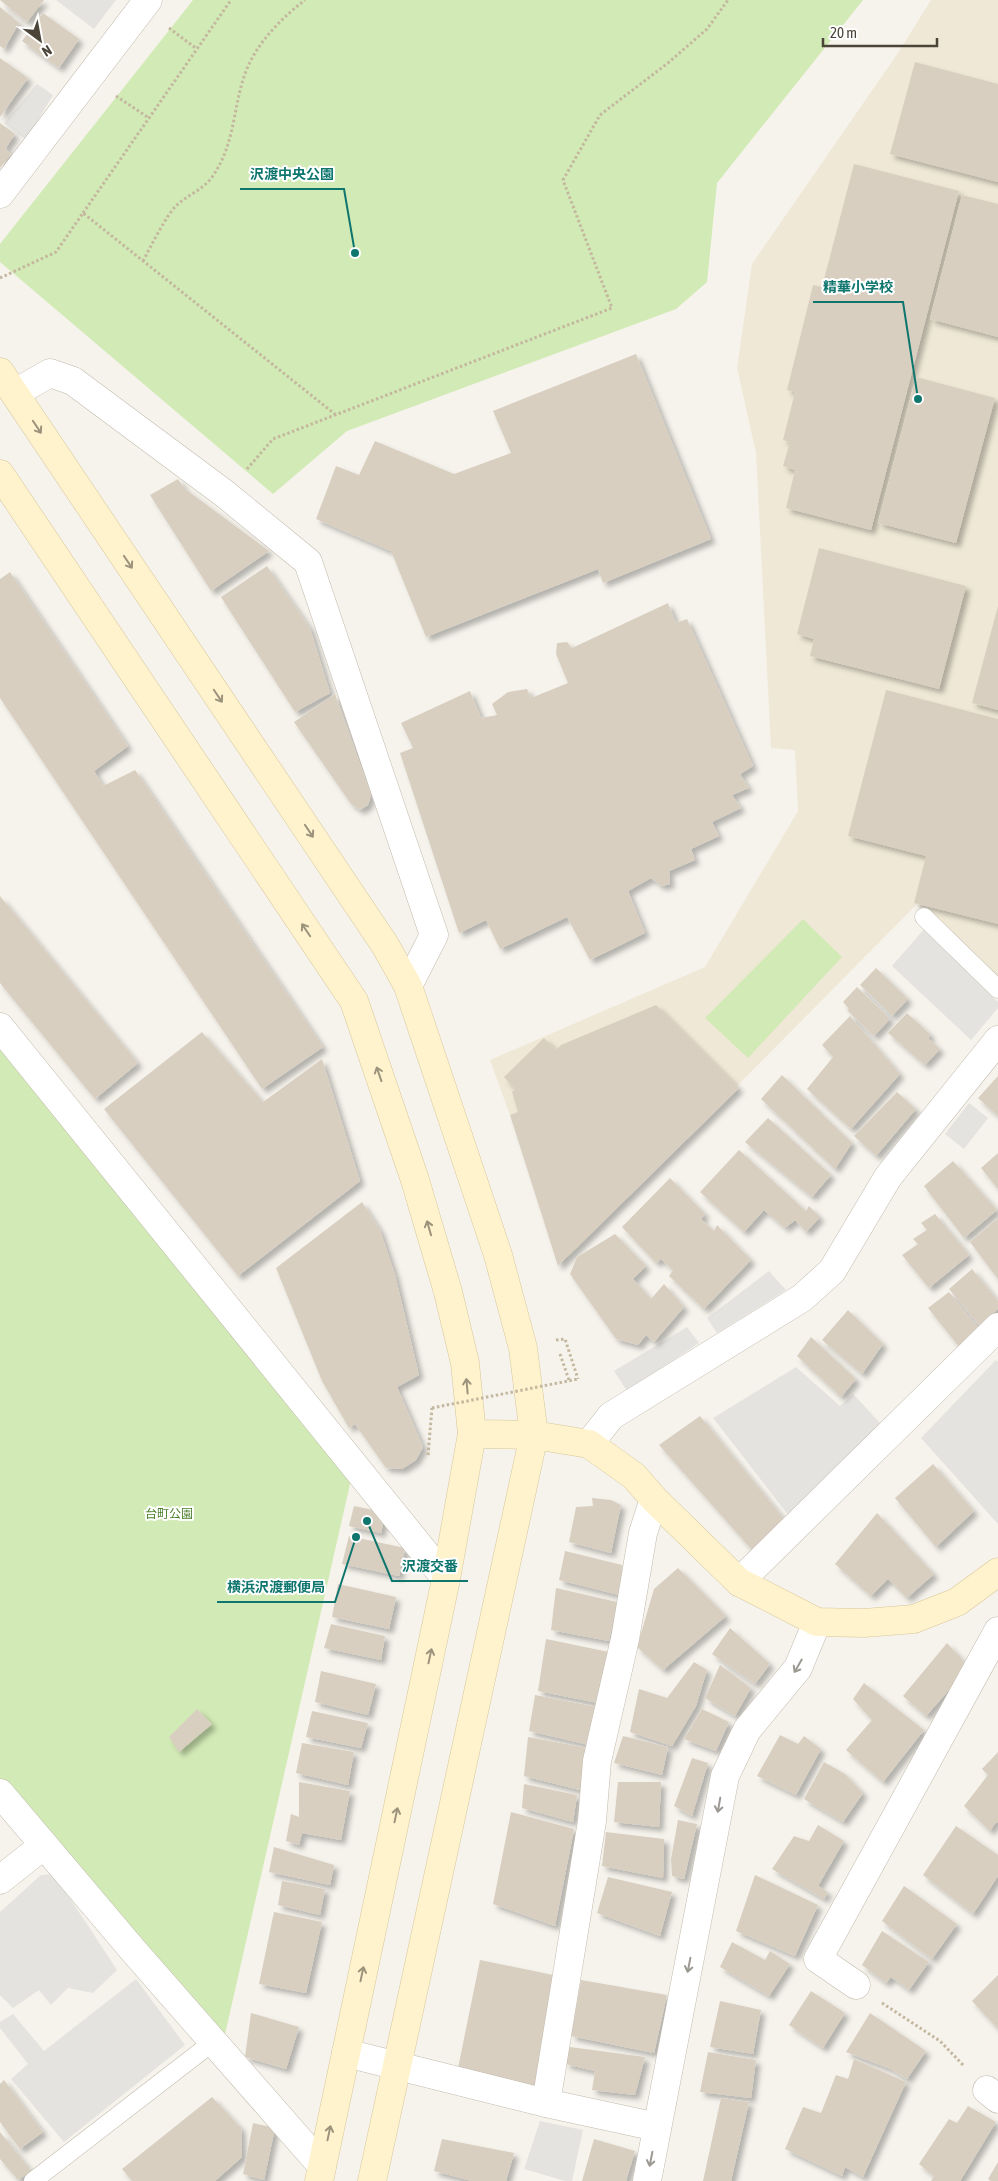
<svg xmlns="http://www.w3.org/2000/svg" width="998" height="2181" font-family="'Asap Condensed','Noto Sans JP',sans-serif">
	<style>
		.education { fill: #efe8d6 }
		.green { fill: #d2eab5 }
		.parking { fill: #e5e3e0 }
		.building { fill: #d8cfc1; filter: url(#shadow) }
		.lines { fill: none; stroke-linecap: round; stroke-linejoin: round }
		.lane-casing { stroke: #c2bbae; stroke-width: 19 }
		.street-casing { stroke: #c2bbae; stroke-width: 29 }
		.secondary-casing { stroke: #d6c79b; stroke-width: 29 }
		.path { stroke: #c4b79f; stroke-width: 3; stroke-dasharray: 2.5 2.5; stroke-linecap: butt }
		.lane { stroke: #fff; stroke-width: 18 }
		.street { stroke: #fff; stroke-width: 28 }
		.secondary { stroke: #fff3cd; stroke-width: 28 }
		.path-bridge { stroke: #c4b79f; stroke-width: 3; stroke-dasharray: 2.5 2.5; stroke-linecap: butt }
		.oneway { stroke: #9c937c }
		.oneway2 { stroke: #9c9892 }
		.labels { text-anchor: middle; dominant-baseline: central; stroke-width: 4; stroke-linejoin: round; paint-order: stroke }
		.park-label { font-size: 12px; fill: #4a7f2a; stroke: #fff }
		.leader { fill: none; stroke: #0f766e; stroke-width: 2 }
		.callout-dot { fill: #0f766e; stroke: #fff; stroke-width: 2 }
		.callout-label { font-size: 14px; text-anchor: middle; font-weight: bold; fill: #0f766e; stroke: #fff; stroke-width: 4; stroke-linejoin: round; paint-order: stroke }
	</style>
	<defs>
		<filter id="shadow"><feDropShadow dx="4.5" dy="4.5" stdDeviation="2.5" flood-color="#0004"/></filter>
	</defs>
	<rect width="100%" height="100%" fill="#f6f3ec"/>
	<polygon class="education" points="931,0 998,0 998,979 917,904 563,1262 490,1060 705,967 798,811 795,750 771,748 756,453 737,368 752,264 898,53"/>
	<g class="green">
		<polygon points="193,0 863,0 717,183 707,282 676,309 347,431 273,494 0,262 0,244"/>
		<polygon points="803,919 842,957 748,1058 705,1018"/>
		<polygon points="0,1044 353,1471 223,2043 0,1780"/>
	</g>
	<g class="parking">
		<polygon points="56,0 116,0 94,29"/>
		<polygon points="37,84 53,95 26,140 4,123"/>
		<polygon points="925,928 998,1002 998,1008 971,1040 892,966"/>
		<polygon points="969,1103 988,1118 964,1149 945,1134"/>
		<polygon points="769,1271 786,1290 717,1333 707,1318"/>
		<polygon points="687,1327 699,1343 627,1391 614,1371"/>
		<polygon points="996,1360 998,1362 998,1524 921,1438"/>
		<polygon points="796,1367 840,1406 853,1394 883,1426 789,1516 713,1418"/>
		<polygon points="54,1874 117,1970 93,1993 68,1988 51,2005 39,1990 13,2008 0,1995 0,1912 41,1875"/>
		<polygon points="136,1979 185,2045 64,2142 11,2079 28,2064 0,2028 0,2022 13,2014 44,2051"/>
		<polygon points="540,2121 583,2130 572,2181 565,2181 524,2169"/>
	</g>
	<g class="building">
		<polygon points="0,0 44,0 27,22"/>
		<polygon points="0,7 19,23 4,49 0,46"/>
		<polygon points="43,13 79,39 59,68 22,41"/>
		<polygon points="0,58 28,78 0,117"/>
		<polygon points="915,62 998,84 998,182 890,154"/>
		<polygon points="0,123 15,134 5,149 11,154 0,168"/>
		<polygon points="854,164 959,191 871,530 786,508 795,470 783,466 790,442 783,440 795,392 787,390 813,285 822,287"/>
		<polygon points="962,195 998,204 998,337 930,319"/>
		<polygon points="636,354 711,539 603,583 598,569 426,637 391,551 316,519 336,466 359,475 375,441 454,474 511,453 493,411"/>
		<polygon points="916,377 995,398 956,543 878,523"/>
		<polygon points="178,479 185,489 269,551 211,591 150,495"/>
		<polygon points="819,548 966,586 939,689 810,656 814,639 797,634"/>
		<polygon points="267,566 310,628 330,693 295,712 221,597"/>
		<polygon points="10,572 128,746 94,771 103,786 135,770 323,1047 262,1089 0,698 0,579"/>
		<polygon points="668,603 676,623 687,619 753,766 740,774 749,788 732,795 741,808 712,822 719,836 691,849 695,860 669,871 670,884 661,886 651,878 628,891 645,933 590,960 567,917 500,949 486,920 459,933 400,753 413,748 401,723 470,691 481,718 497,715 492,704 508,692 527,689 531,698 568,683 556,654 557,643 567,642 572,648"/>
		<polygon points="998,606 998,710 972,703"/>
		<polygon points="886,690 998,719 998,924 914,903 926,856 848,836"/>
		<polygon points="335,694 371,795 368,805 360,810 351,804 294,722"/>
		<polygon points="0,896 138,1063 95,1099 0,983"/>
		<polygon points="876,968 908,999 892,1016 860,985"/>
		<polygon points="857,987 890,1019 874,1036 847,1010 849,1009 843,1002"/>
		<polygon points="656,1005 739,1088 558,1266 510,1115 518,1112 512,1092 515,1089 504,1077 544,1038 556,1050 561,1045"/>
		<polygon points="907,1013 931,1035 928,1038 940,1049 925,1065 888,1033"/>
		<polygon points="850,1016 900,1074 851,1129 807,1089 833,1057 822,1045"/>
		<polygon points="202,1032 263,1102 322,1059 360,1181 238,1276 104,1109"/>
		<polygon points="782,1075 852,1143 835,1169 761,1099"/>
		<polygon points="998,1076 998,1116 978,1098"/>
		<polygon points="897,1092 916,1109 876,1156 854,1136"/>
		<polygon points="768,1118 831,1175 812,1197 745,1142"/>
		<polygon points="739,1150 806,1211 809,1206 820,1217 806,1232 795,1220 785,1228 764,1210 744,1232 700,1192"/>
		<polygon points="998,1153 998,1189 981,1168"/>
		<polygon points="953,1161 997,1210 964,1238 924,1186"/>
		<polygon points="670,1178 705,1214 701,1219 714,1231 717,1225 751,1260 704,1309 669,1276 673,1270 661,1259 656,1263 622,1227"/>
		<polygon points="362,1202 380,1230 395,1275 419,1375 397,1387 423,1447 416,1460 402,1469 386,1468 355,1424 349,1428 322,1381 276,1268"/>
		<polygon points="935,1214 969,1255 929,1288 902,1255 918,1244 913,1239 927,1230 921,1223"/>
		<polygon points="998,1218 998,1279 970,1242"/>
		<polygon points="615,1234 646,1266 633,1279 651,1299 664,1284 684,1307 654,1342 646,1335 638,1345 616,1339 570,1274 577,1257"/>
		<polygon points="972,1269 998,1301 998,1309 979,1325 949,1289"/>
		<polygon points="949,1292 981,1331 960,1348 928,1308"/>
		<polygon points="848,1310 883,1344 862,1374 822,1340"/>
		<polygon points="811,1337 856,1379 841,1397 797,1356"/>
		<polygon points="700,1416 785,1520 752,1550 659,1445"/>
		<polygon points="933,1464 974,1511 936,1547 895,1498"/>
		<polygon points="592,1498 611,1500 621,1505 611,1553 569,1542 576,1507 593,1506"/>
		<polygon points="354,1506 383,1512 385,1515 381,1533 349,1526"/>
		<polygon points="877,1513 934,1574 907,1598 888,1579 871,1596 835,1564"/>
		<polygon points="349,1536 405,1548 399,1576 342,1564"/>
		<polygon points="565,1551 622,1565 619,1595 559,1580"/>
		<polygon points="678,1568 726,1616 663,1670 637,1647 654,1589"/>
		<polygon points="338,1584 396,1597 389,1629 332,1617"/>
		<polygon points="556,1588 617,1602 609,1641 551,1630"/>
		<polygon points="331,1624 385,1636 381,1660 324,1648"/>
		<polygon points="730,1628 770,1664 755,1684 712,1654"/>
		<polygon points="546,1639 609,1652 598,1703 538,1691"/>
		<polygon points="947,1643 969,1667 926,1716 903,1696"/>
		<polygon points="694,1662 707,1670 696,1706 672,1746 630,1732 639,1689 667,1698"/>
		<polygon points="720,1665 751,1688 735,1716 705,1698"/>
		<polygon points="321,1671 376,1684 368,1715 315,1702"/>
		<polygon points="864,1683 924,1730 883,1782 846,1750 872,1720 853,1699"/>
		<polygon points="535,1695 597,1707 589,1745 529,1731"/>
		<polygon points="197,1709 212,1724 179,1752 169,1737"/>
		<polygon points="702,1709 729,1722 716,1751 684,1739"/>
		<polygon points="312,1711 368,1723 361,1748 306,1737"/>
		<polygon points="780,1735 798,1744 804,1736 821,1749 796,1795 757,1776"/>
		<polygon points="623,1736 668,1747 662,1775 614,1763"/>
		<polygon points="528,1737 587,1748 580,1790 524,1776"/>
		<polygon points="302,1743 354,1752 348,1785 296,1773"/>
		<polygon points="998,1752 998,1823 996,1822 990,1831 964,1806 988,1775 982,1769"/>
		<polygon points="692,1758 708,1763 692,1816 674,1806"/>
		<polygon points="824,1762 845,1774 863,1793 843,1822 804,1799"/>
		<polygon points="299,1782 350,1791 341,1840 302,1833 299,1845 286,1841 291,1814 299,1817"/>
		<polygon points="618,1782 661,1782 659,1827 614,1822"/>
		<polygon points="524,1784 577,1795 573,1822 522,1808"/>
		<polygon points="511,1812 574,1829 555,1926 493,1904"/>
		<polygon points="678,1820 697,1824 684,1879 672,1876 671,1859"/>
		<polygon points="818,1825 844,1841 818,1886 828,1892 824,1899 772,1869 794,1836 809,1841"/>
		<polygon points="956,1826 998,1855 998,1876 973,1914 923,1875"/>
		<polygon points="606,1832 664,1839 663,1878 602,1866"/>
		<polygon points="274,1847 334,1865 330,1885 269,1872"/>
		<polygon points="755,1875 818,1905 795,1956 736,1931"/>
		<polygon points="608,1877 672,1892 660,1936 597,1913"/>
		<polygon points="282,1881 325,1889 320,1915 278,1905"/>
		<polygon points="904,1886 957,1924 932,1959 882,1921"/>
		<polygon points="274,1912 322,1922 306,1993 259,1984"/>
		<polygon points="882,1931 929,1962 909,1990 891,1977 886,1983 862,1965"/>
		<polygon points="732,1942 765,1960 770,1951 790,1964 769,1996 720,1967"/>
		<polygon points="480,1960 558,1976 534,2088 458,2068"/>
		<polygon points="998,1975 998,2029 972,2001"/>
		<polygon points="581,1980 667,1995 654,2053 571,2036"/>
		<polygon points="811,1991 845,2013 823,2048 789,2025"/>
		<polygon points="720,2001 761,2010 753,2054 710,2047"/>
		<polygon points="251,2013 299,2027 286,2069 245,2057"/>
		<polygon points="870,2013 926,2051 907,2079 891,2069 846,2052"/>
		<polygon points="570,2047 645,2057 635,2095 592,2090 595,2071 565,2064"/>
		<polygon points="708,2052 756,2060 751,2098 700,2092"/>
		<polygon points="854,2059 906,2082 863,2177 845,2167 842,2176 785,2149 803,2107 821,2113 836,2075 848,2079"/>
		<polygon points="4,2080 43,2132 20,2149 0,2122 0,2084"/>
		<polygon points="212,2097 241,2128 242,2157 215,2181 132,2181 122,2169"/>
		<polygon points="721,2098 749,2102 731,2181 703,2181"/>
		<polygon points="968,2106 996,2122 960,2181 931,2181 934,2176 919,2164 949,2119 957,2123"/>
		<polygon points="253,2123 275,2128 264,2180 243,2174"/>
		<polygon points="0,2132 31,2171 18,2180 0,2159"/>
		<polygon points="442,2139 514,2153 506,2181 472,2181 434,2171"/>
		<polygon points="594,2139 635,2151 626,2181 582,2181"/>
		<polygon points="998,2162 998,2181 991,2181 988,2179"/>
	</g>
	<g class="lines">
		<g class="lane-casing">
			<g id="lane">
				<polyline points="924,917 998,989"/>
				<polyline points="33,2181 213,2042"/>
			</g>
		</g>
		<g class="street-casing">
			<g id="street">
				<polyline points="0,194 148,0"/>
				<polyline points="15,393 50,373 73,381 225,494 308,562 434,935 408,986"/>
				<polyline points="0,1027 446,1579"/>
				<polyline points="589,1444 611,1416 802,1298 832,1271 888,1177 998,1040"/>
				<polyline points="739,1582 998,1327"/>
				<polyline points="0,1793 132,1949 322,2166"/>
				<polyline points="0,1880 44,1845"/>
				<polyline points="856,1985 818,1959 998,1631"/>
				<polyline points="346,2053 546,2103 657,2127"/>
				<polyline points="987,2090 998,2099"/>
				<polyline points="546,2103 592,1821 597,1761 625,1639 643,1533 654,1499"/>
				<polyline points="647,2181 725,1776 747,1730 798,1668 817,1622"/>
			</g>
		</g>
		<g class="secondary-casing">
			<g id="secondary">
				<polyline points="0,372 385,945 408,986 498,1255 523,1348 534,1435 372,2181"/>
				<polyline points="0,474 354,1001 415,1180 448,1292 465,1363 472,1434 446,1579 319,2181"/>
				<polyline points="472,1434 534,1435 589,1444 634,1476 654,1499 739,1582 817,1622 864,1623 914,1619 957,1602 998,1572"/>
			</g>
		</g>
		<g class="path">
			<polyline points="169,28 197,49"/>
			<polyline points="116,96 149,118"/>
			<polyline points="83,213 231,0"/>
			<path d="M 143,261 C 150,248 167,214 176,206 C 187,195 203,190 212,177 C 238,141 232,98 250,62 C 262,38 284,16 305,0"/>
			<polyline points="0,278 56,252 83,213 336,415"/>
			<polyline points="247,469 273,439 612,308 563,180 600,115 668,63 707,29 728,0"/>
			<polyline points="556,1340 565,1339 578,1379"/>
			<polyline points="560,1354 569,1380"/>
			<polyline points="428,1455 432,1408"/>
			<polyline points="882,2003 940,2041 964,2066"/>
		</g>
		<use href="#lane" class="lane"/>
		<use href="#street" class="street"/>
		<use href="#secondary" class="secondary"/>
		<polyline class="path-bridge" points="432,1408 578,1379"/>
	</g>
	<defs><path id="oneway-shaft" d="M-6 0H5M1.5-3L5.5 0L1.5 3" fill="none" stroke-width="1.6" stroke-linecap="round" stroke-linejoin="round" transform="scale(1.25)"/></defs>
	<g class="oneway">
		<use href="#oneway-shaft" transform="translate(37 427) rotate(56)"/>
		<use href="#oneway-shaft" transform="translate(128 562) rotate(56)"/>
		<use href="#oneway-shaft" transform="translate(218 696) rotate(56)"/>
		<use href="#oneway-shaft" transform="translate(309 831) rotate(56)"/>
		<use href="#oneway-shaft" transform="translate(306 930) rotate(-124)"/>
		<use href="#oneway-shaft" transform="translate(379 1074) rotate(-109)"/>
		<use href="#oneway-shaft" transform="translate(429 1228) rotate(-106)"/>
		<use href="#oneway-shaft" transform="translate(467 1386) rotate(-95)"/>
		<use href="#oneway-shaft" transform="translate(430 1656) rotate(-78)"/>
		<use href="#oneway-shaft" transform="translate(396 1815) rotate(-78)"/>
		<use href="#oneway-shaft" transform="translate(362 1974) rotate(-78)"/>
		<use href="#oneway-shaft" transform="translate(329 2133) rotate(-78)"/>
	</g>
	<g class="oneway2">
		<use href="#oneway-shaft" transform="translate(798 1666) rotate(120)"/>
		<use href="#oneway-shaft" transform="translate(719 1805) rotate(100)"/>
		<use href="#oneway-shaft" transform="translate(689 1965) rotate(101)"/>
		<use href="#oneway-shaft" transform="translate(651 2159) rotate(101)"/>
	</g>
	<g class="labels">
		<g class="park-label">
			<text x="169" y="1514">台町公園</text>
		</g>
	</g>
	<path class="leader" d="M355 253L344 189H240M918 399L903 302H813M367 1521L392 1581H468M356 1537L335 1602H217"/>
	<g class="callout-dot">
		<circle cx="355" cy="253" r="5"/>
		<circle cx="918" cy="399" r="5"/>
		<circle cx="367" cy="1521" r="5"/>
		<circle cx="356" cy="1537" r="5"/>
	</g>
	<g class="callout-label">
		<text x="292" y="179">沢渡中央公園</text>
		<text x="858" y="292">精華小学校</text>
		<text x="430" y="1571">沢渡交番</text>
		<text x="276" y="1592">横浜沢渡郵便局</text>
	</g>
	<g transform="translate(40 40) rotate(148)" stroke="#ffffff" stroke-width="4" paint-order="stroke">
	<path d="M0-4L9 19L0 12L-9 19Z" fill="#4b4439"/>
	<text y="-8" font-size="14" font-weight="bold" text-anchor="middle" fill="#4b4439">N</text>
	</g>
	<path d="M823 38v8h114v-8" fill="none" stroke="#4b4439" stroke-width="2.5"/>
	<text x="830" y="38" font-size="15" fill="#4b4439" stroke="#ffffff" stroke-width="4" paint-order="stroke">20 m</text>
</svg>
